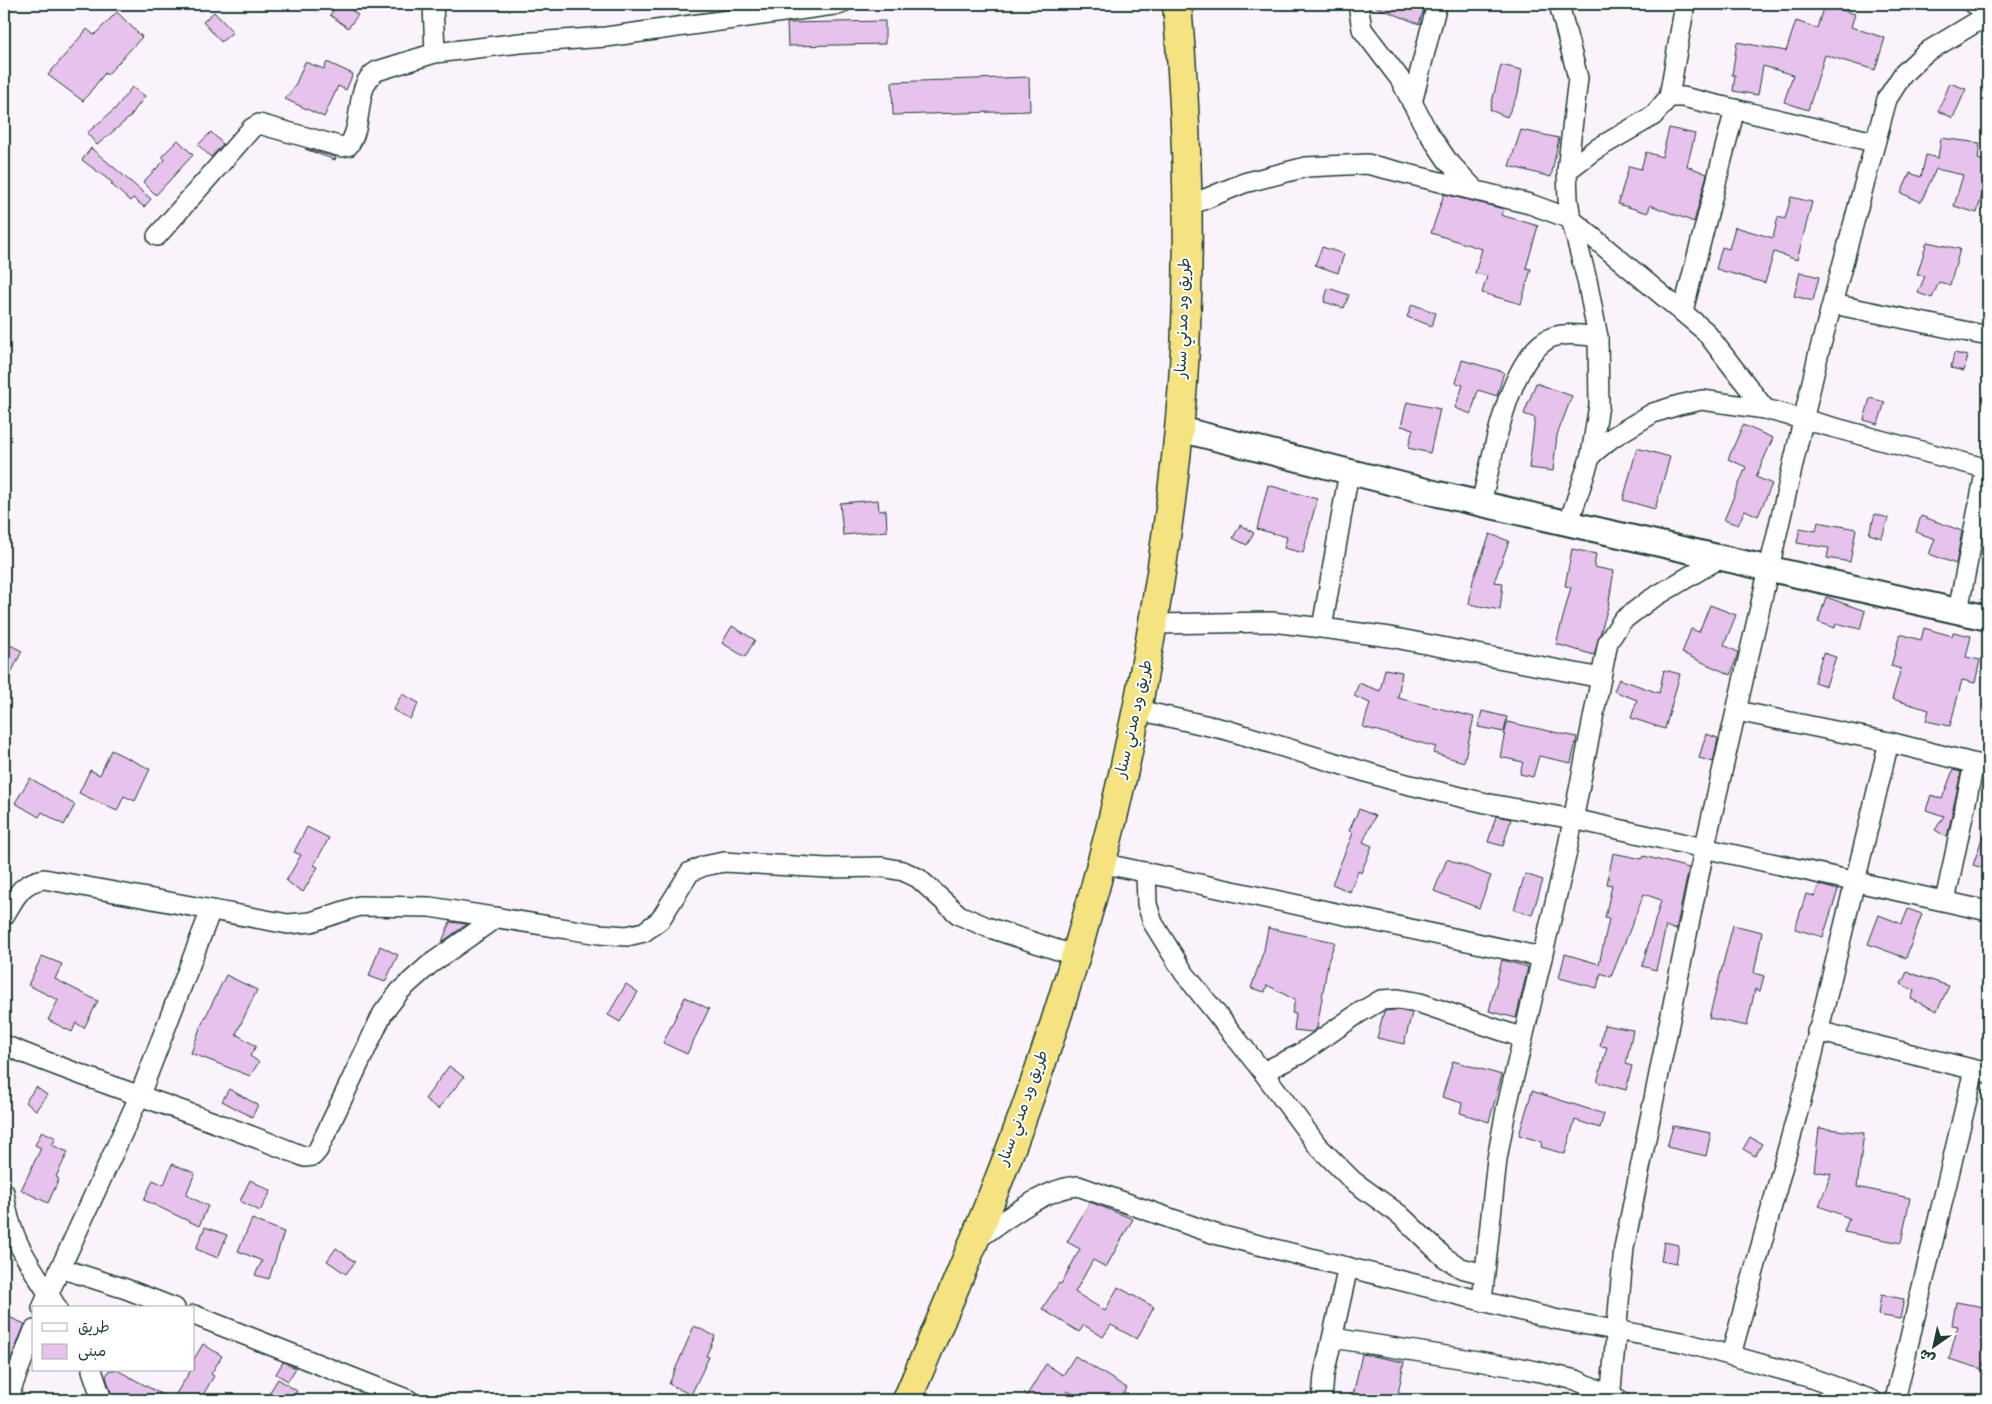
<svg xmlns="http://www.w3.org/2000/svg" width="1992" height="1404" font-family="Dekko,'Playpen Sans Arabic',sans-serif">
	<style>
		.building { fill: #e6c2ec; stroke: #1f3d34 }
		.lines { fill: none; stroke-linecap: round; stroke-linejoin: round }
		.minor-casing { stroke: #1f3d34; stroke-width: 22 }
		.tertiary-casing { stroke: #1f3d34; stroke-width: 28 }
		.trunk-casing { stroke: #1f3d34; stroke-width: 31 }
		.minor { stroke: #fff; stroke-width: 19 }
		.tertiary { stroke: #fff; stroke-width: 24 }
		.trunk { stroke: #f5e381; stroke-width: 28 }
		.labels { text-anchor: middle; dominant-baseline: central; stroke-width: 4; stroke-linejoin: round; paint-order: stroke }
		.street-label { font-size: 16px; fill: #1f3d34; stroke: #fff }
	</style>
	<rect width="100%" height="100%" fill="#faf3fb"/>
	<filter id="ink" filterUnits="userSpaceOnUse"><feTurbulence type="fractalNoise" baseFrequency=".02" numOctaves="2"/><feDisplacementMap in="SourceGraphic" scale="10" xChannelSelector="R" yChannelSelector="G"/><feConvolveMatrix kernelMatrix="1 2 1 2 8 2 1 2 1" color-interpolation-filters="sRGB"/></filter>
	<g filter="url(#ink)">
		<g class="building">
			<polygon points="338,4 343,4 358,15 348,28 330,15"/>
			<polygon points="1369,4 1411,4 1424,9 1419,24"/>
			<polygon points="1824,5 1855,14 1851,27 1885,38 1875,70 1825,55 1808,110 1784,102 1793,75 1763,66 1758,95 1733,91 1735,75 1732,75 1737,42 1786,51 1796,21 1817,28"/>
			<polygon points="117,12 142,37 107,75 105,73 83,101 48,75 87,29 94,35"/>
			<polygon points="214,12 233,32 221,42 203,22"/>
			<polygon points="885,21 885,44 788,46 787,23"/>
			<polygon points="305,62 324,69 327,62 353,74 346,90 338,86 324,117 285,99 295,86"/>
			<polygon points="1501,65 1522,70 1518,94 1507,117 1490,110"/>
			<polygon points="1029,77 1030,111 893,115 892,82"/>
			<polygon points="1950,83 1966,89 1953,118 1938,111"/>
			<polygon points="132,87 145,96 129,118 97,145 87,133 115,109"/>
			<polygon points="1669,128 1695,134 1687,166 1707,174 1694,222 1650,205 1648,213 1618,204 1629,166 1641,169 1646,152 1662,157"/>
			<polygon points="1521,130 1559,138 1551,177 1509,166"/>
			<polygon points="211,132 223,144 211,157 198,145"/>
			<polygon points="1941,138 1980,143 1978,159 1988,162 1988,193 1983,191 1977,213 1954,206 1963,175 1936,169 1921,202 1901,193 1910,173 1921,177 1926,155 1938,158"/>
			<polygon points="178,140 193,155 156,195 143,182 165,160 162,156"/>
			<polygon points="91,148 151,199 144,207 133,198 130,201 111,184 113,183 82,160"/>
			<polygon points="305,149 306,149 336,157 335,160"/>
			<polygon points="1444,194 1504,209 1501,215 1538,226 1526,268 1531,269 1521,304 1482,293 1487,276 1475,273 1482,249 1431,233"/>
			<polygon points="1791,197 1812,202 1797,260 1774,252 1765,283 1716,269 1722,247 1729,249 1735,227 1773,238 1778,217 1785,219"/>
			<polygon points="1927,242 1960,249 1950,285 1939,282 1932,298 1918,293 1925,276 1917,275"/>
			<polygon points="1322,247 1344,254 1338,273 1315,265"/>
			<polygon points="1800,272 1819,277 1813,301 1794,296"/>
			<polygon points="1328,288 1349,295 1344,308 1324,302"/>
			<polygon points="1412,304 1436,313 1432,326 1407,317"/>
			<polygon points="1954,353 1968,356 1964,371 1951,368"/>
			<polygon points="1462,360 1504,372 1497,396 1478,390 1471,414 1455,408 1463,385 1456,383"/>
			<polygon points="1536,383 1572,396 1557,435 1553,471 1529,468 1535,418 1524,414"/>
			<polygon points="1870,398 1885,402 1878,424 1864,420"/>
			<polygon points="1407,402 1440,409 1430,453 1408,448 1413,429 1401,426"/>
			<polygon points="1743,425 1773,438 1756,477 1772,484 1758,516 1745,510 1738,525 1724,520 1746,467 1728,459"/>
			<polygon points="1637,448 1670,457 1655,509 1623,500"/>
			<polygon points="1268,485 1317,499 1303,553 1284,548 1287,537 1257,529"/>
			<polygon points="878,500 879,511 886,510 887,531 843,535 840,503"/>
			<polygon points="1875,514 1888,518 1882,538 1869,534"/>
			<polygon points="1921,516 1962,531 1956,564 1929,554 1935,539 1916,532"/>
			<polygon points="1818,522 1856,529 1850,562 1827,558 1829,548 1797,543 1800,528 1816,531"/>
			<polygon points="1240,525 1254,533 1247,545 1233,538"/>
			<polygon points="1490,534 1509,541 1494,582 1503,583 1500,610 1469,604 1473,580"/>
			<polygon points="1572,549 1596,554 1594,567 1614,571 1608,607 1594,655 1556,644 1571,587 1565,586"/>
			<polygon points="1826,597 1865,611 1860,629 1836,623 1835,628 1818,622"/>
			<polygon points="1710,605 1736,615 1724,645 1738,652 1731,675 1682,653 1691,629 1699,632"/>
			<polygon points="732,626 755,640 745,657 722,643"/>
			<polygon points="1924,628 1952,636 1953,632 1971,636 1966,657 1980,660 1975,683 1962,680 1950,726 1926,721 1929,710 1892,699 1901,669 1891,666 1900,634 1921,640"/>
			<polygon points="4,642 22,651 4,687"/>
			<polygon points="1823,653 1836,657 1826,686 1814,682"/>
			<polygon points="1385,669 1402,672 1398,698 1474,717 1464,762 1433,753 1436,747 1363,727 1370,703 1354,696 1359,683 1380,691"/>
			<polygon points="1664,670 1680,674 1665,729 1631,718 1637,700 1614,691 1619,679 1659,693"/>
			<polygon points="402,694 419,703 410,719 393,710"/>
			<polygon points="1482,711 1507,717 1504,732 1478,727"/>
			<polygon points="1507,722 1577,737 1571,763 1539,756 1533,777 1520,774 1523,762 1500,757"/>
			<polygon points="1706,734 1718,738 1713,762 1699,758"/>
			<polygon points="111,750 150,769 135,801 124,796 117,811 79,793 90,770 100,775"/>
			<polygon points="1953,770 1961,772 1947,837 1935,830 1944,816 1926,810 1931,795 1942,799"/>
			<polygon points="30,778 75,805 64,825 42,812 39,817 15,803"/>
			<polygon points="1359,809 1375,816 1363,842 1372,846 1361,873 1358,871 1350,892 1332,884 1353,833 1349,831"/>
			<polygon points="1496,816 1511,819 1503,846 1488,842"/>
			<polygon points="307,827 329,838 314,865 318,867 303,892 286,881 301,855 294,852"/>
			<polygon points="1986,827 1988,828 1988,870 1973,865"/>
			<polygon points="1613,853 1642,859 1644,856 1689,868 1676,930 1666,926 1656,970 1642,966 1661,900 1644,894 1611,977 1601,973 1597,988 1559,978 1565,954 1599,964 1609,919 1605,918 1612,885 1607,884"/>
			<polygon points="1447,859 1491,876 1479,908 1434,891"/>
			<polygon points="1525,874 1543,880 1532,915 1514,910"/>
			<polygon points="1819,885 1838,890 1823,937 1795,929 1806,894 1815,896"/>
			<polygon points="1908,909 1922,914 1906,958 1868,944 1879,915 1902,924"/>
			<polygon points="450,922 467,924 442,942"/>
			<polygon points="1733,925 1762,932 1754,973 1764,976 1760,991 1755,989 1747,1026 1709,1018"/>
			<polygon points="1268,928 1335,942 1328,962 1317,1028 1312,1032 1294,1030 1296,1014 1292,1013 1295,1000 1267,985 1265,992 1251,988 1264,950"/>
			<polygon points="380,946 398,955 385,982 369,976"/>
			<polygon points="42,956 62,964 55,979 98,1001 84,1028 76,1023 72,1032 48,1020 58,1000 28,985"/>
			<polygon points="1502,960 1528,967 1516,1018 1489,1011"/>
			<polygon points="1907,972 1949,986 1937,1011 1911,999 1914,991 1901,984"/>
			<polygon points="226,975 257,990 236,1034 256,1046 250,1056 259,1062 250,1076 191,1053 200,1028"/>
			<polygon points="626,984 638,992 620,1022 608,1015"/>
			<polygon points="685,997 709,1009 687,1054 663,1043"/>
			<polygon points="1397,1010 1412,1013 1404,1044 1377,1038 1384,1011"/>
			<polygon points="1604,1025 1633,1030 1626,1064 1632,1066 1626,1090 1597,1082 1607,1047 1600,1046"/>
			<polygon points="1453,1061 1502,1075 1489,1122 1460,1113 1462,1103 1442,1097"/>
			<polygon points="449,1066 464,1077 438,1109 425,1099"/>
			<polygon points="36,1087 47,1095 36,1110 25,1102"/>
			<polygon points="229,1089 258,1105 252,1117 222,1101"/>
			<polygon points="1532,1091 1604,1114 1600,1128 1575,1120 1565,1154 1541,1147 1542,1142 1519,1135"/>
			<polygon points="1673,1126 1711,1133 1706,1156 1667,1147"/>
			<polygon points="1819,1128 1864,1133 1857,1187 1910,1198 1901,1243 1844,1232 1849,1218 1819,1206 1831,1174 1814,1171"/>
			<polygon points="42,1131 56,1138 52,1145 68,1152 56,1177 59,1179 48,1203 21,1190 41,1148 35,1145"/>
			<polygon points="1750,1137 1762,1144 1755,1156 1743,1149"/>
			<polygon points="172,1164 195,1173 186,1195 208,1206 199,1226 144,1200 153,1180 164,1185"/>
			<polygon points="250,1180 271,1191 260,1211 240,1201"/>
			<polygon points="1090,1202 1133,1219 1106,1267 1093,1260 1075,1292 1105,1311 1118,1287 1154,1307 1137,1339 1111,1325 1103,1337 1084,1325 1079,1332 1042,1309 1059,1283 1061,1284 1080,1249 1067,1242"/>
			<polygon points="252,1219 284,1232 269,1279 255,1275 262,1261 238,1251"/>
			<polygon points="205,1227 227,1235 218,1258 196,1249"/>
			<polygon points="1664,1242 1679,1245 1676,1264 1661,1261"/>
			<polygon points="336,1248 355,1262 346,1274 327,1261"/>
			<polygon points="1881,1295 1904,1299 1900,1319 1878,1315"/>
			<polygon points="1956,1302 1984,1307 1988,1310 1988,1338 1984,1349 1988,1350 1982,1369 1949,1359 1958,1326 1952,1325"/>
			<polygon points="4,1315 25,1324 10,1361 4,1358"/>
			<polygon points="694,1326 715,1336 706,1356 709,1357 691,1395 669,1384"/>
			<polygon points="203,1344 222,1356 211,1374 214,1376 200,1400 122,1400 112,1395 106,1377 109,1370 117,1370 172,1400 191,1370 194,1370 194,1359"/>
			<polygon points="1362,1354 1404,1362 1397,1400 1352,1400"/>
			<polygon points="1075,1356 1127,1388 1120,1400 1082,1400 1068,1391 1063,1400 1024,1400 1046,1364 1063,1375"/>
			<polygon points="283,1362 296,1368 288,1381 276,1374"/>
			<polygon points="278,1379 297,1391 291,1400 265,1400"/>
		</g>
		<g class="lines">
			<g class="minor-casing">
				<g id="minor">
					<polyline points="433,4 435,53"/>
					<polyline points="1358,4 1362,29 1400,79 1426,129 1447,160 1476,191"/>
					<polyline points="1559,4 1578,78 1567,171 1568,199 1571,219 1587,280 1598,337 1599,405 1591,455 1569,522"/>
					<polyline points="1974,4 1988,10"/>
					<polyline points="1669,97 1683,97 1874,142"/>
					<polyline points="1412,103 1437,4"/>
					<polyline points="1567,171 1593,151 1653,116 1669,97 1685,4"/>
					<polyline points="1188,206 1244,183 1306,167 1367,164 1530,204 1571,219 1705,331 1765,409"/>
					<path d="M 157,236 L 252,128 L 259,124 L 342,147 L 348,146 C 365,125 353,85 377,71 L 435,53 L 520,43 L 606,37 L 841,4"/>
					<polyline points="1833,304 1988,336"/>
					<polyline points="1683,311 1735,109"/>
					<polyline points="1591,455 1613,437 1653,413 1679,405 1702,400 1765,409 1988,469"/>
					<path d="M 1481,503 C 1492,460 1507,366 1545,341 C 1559,331 1582,335 1598,337"/>
					<polyline points="1958,611 1986,468"/>
					<polyline points="1154,624 1272,622 1322,628 1390,637 1601,678"/>
					<polyline points="1322,628 1349,472"/>
					<polyline points="1138,710 1227,730 1402,783 1490,804 1573,819 1988,911"/>
					<polyline points="1737,711 1889,742 1988,767"/>
					<polyline points="1101,863 1542,957"/>
					<polyline points="1146,872 1147,904 1153,923 1184,973 1263,1072 1317,1145 1353,1181 1400,1215 1444,1257 1461,1268 1484,1274"/>
					<polyline points="1945,901 1974,764"/>
					<path d="M 4,916 C 16,897 20,883 44,879 L 288,924 L 311,922 L 359,906 L 430,907 L 599,934 L 627,936 L 644,932 L 660,920 L 690,872 L 704,866 L 724,862 L 827,868 L 882,867 L 903,871 L 918,878 L 959,915 L 987,927 L 1076,956"/>
					<polyline points="1817,1031 1988,1073"/>
					<path d="M 4,1045 C 103,1086 206,1116 305,1157 L 313,1156 L 318,1150 L 383,1013 L 400,991 L 429,965 L 497,917"/>
					<polyline points="1263,1072 1300,1054 1359,1013 1381,1000 1398,999 1420,1003 1523,1038"/>
					<path d="M 4,1192 C 10,1244 32,1265 57,1308"/>
					<path d="M 973,1242 C 1002,1223 1043,1188 1078,1186 L 1215,1234 L 1554,1319 L 1682,1342 L 1808,1377 L 1872,1400"/>
					<polyline points="60,1268 126,1289 175,1308"/>
					<polyline points="1482,1301 1497,1159 1506,1110 1566,856 1608,642 1622,621 1648,601 1720,558"/>
					<polyline points="42,1308 139,1097 211,910"/>
					<polyline points="194,1315 409,1400"/>
					<polyline points="1333,1338 1522,1368 1576,1380 1620,1400"/>
					<polyline points="1731,1355 1806,1082 1889,742"/>
					<polyline points="92,1370 102,1400"/>
					<polyline points="7,1400 34,1330"/>
					<polyline points="1322,1400 1324,1375 1348,1267"/>
					<polyline points="1610,1400 1624,1248 1704,850 1818,356 1887,99 1903,74 1925,53 1988,15"/>
					<polyline points="1895,1400 1974,1070"/>
				</g>
			</g>
			<g class="tertiary-casing">
				<polyline id="tertiary" points="1179,429 1438,494 1988,618"/>
			</g>
			<g class="trunk-casing">
				<path id="trunk" d="M 907,1400 C 949,1300 993,1201 1029,1099 C 1106,883 1156,658 1179,430 C 1193,289 1189,145 1177,4"/>
			</g>
			<use href="#minor" class="minor"/>
			<use href="#tertiary" class="tertiary"/>
			<use href="#trunk" class="trunk"/>
		</g>
	</g>
	<g class="labels">
		<g class="street-label">
			<text transform="translate(1184 318) rotate(-88)">طريق ود مدني سنار</text>
			<text transform="translate(1135 719) rotate(-77)">طريق ود مدني سنار</text>
			<text transform="translate(1024 1108) rotate(-70)">طريق ود مدني سنار</text>
		</g>
	</g>
	<rect width="1992" height="1404" fill="none" stroke="#fff" stroke-width="20"/>
	<rect x="10" y="10" width="1972" height="1384" fill="none" stroke="#1f3d34" stroke-width="2" filter="url(#ink)"/>
	<rect x="32" y="1306" width="162" height="65" fill="#ffffff" stroke="#a5b1ae"/>
	<rect x="42" y="1323" width="25" height="8" fill="#ffffff" stroke="#a5b1ae"/>
	<text x="78" y="1332" font-size="15" fill="#1f3d34">طريق</text>
	<rect x="42" y="1344" width="25" height="15" fill="#e6c2ec" stroke="#a5b1ae"/>
	<text x="78" y="1356" font-size="15" fill="#1f3d34">مبنى</text>
	<g transform="translate(1934 1346) rotate(214)" stroke="#ffffff" stroke-width="4" paint-order="stroke">
	<path d="M0-4L9 19L0 12L-9 19Z" fill="#1f3d34"/>
	<text y="-8" font-size="14" font-weight="bold" text-anchor="middle" fill="#1f3d34">ش</text>
	</g>
</svg>
